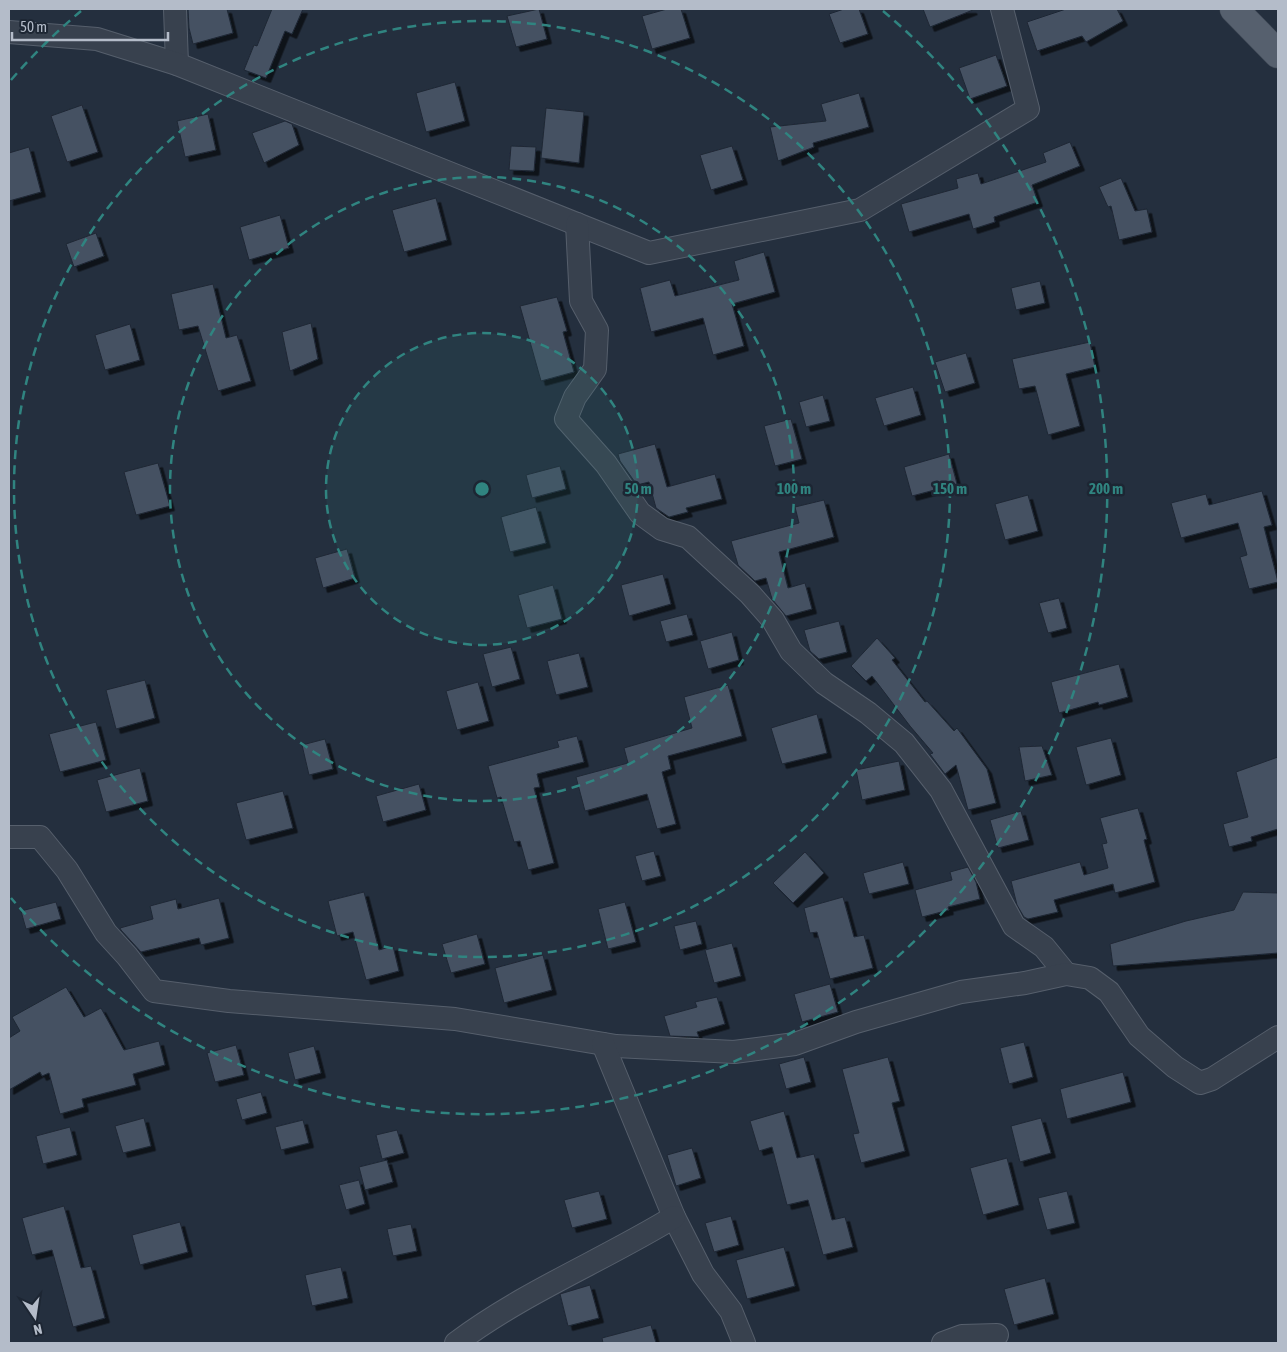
<svg xmlns="http://www.w3.org/2000/svg" width="1287" height="1352" font-family="'Asap Condensed',sans-serif">
	<style>
		.building { fill: #455162; stroke: #1f2835; filter: url(#shadow) }
		.lines { fill: none; stroke-linecap: round; stroke-linejoin: round }
		.minor-casing { stroke: #565f6c; stroke-width: 24 }
		.major-casing { stroke: #414a57; stroke-width: 29 }
		.minor { stroke: #38414e; stroke-width: 22 }
		.major { stroke: #56606e; stroke-width: 28 }
		.ring { fill: none; stroke: #308480; stroke-width: 2.5; stroke-dasharray: 9 6 }
		.centre { fill: #308480; stroke: #1d2633; stroke-width: 2.5 }
		.ring-label { font-size: 15px; text-anchor: middle; font-weight: bold; fill: #308480; stroke: #1d2633; stroke-width: 5; stroke-linejoin: round; paint-order: stroke }
	</style>
	<defs>
		<filter id="shadow"><feDropShadow dx="4.5" dy="4.5" stdDeviation="0" flood-color="#0009"/></filter>
	</defs>
	<rect width="100%" height="100%" fill="#242f3e"/>
	<g class="building">
		<polygon points="188,9 227,9 233,33 193,44 189,28"/>
		<polygon points="272,9 303,9 292,34 285,31 266,78 244,70 254,45 257,46"/>
		<polygon points="539,9 547,39 516,47 507,16"/>
		<polygon points="667,9 681,9 690,38 652,49 642,16"/>
		<polygon points="844,9 859,9 868,34 840,43 829,14"/>
		<polygon points="923,9 972,9 973,10 930,27"/>
		<polygon points="1066,9 1117,9 1123,21 1086,42 1082,36 1037,51 1027,22"/>
		<polygon points="996,55 1007,86 970,99 959,68"/>
		<polygon points="455,82 465,121 426,132 416,93"/>
		<polygon points="859,93 869,127 813,143 814,147 778,161 770,127 826,121 821,104"/>
		<polygon points="82,105 98,152 67,162 51,116"/>
		<polygon points="546,108 584,112 579,163 541,158"/>
		<polygon points="208,114 216,150 185,157 177,121"/>
		<polygon points="285,121 292,124 299,145 264,163 252,133"/>
		<polygon points="1070,142 1080,166 1032,185 1038,202 994,217 995,222 973,229 969,214 909,232 901,204 958,188 956,179 978,173 981,184 1046,162 1043,153"/>
		<polygon points="511,146 536,147 534,171 509,170"/>
		<polygon points="732,146 743,180 711,190 700,155"/>
		<polygon points="29,147 41,192 9,201 9,153"/>
		<polygon points="1121,178 1135,211 1147,209 1152,232 1119,240 1111,206 1108,207 1099,187"/>
		<polygon points="436,198 447,240 404,252 392,210"/>
		<polygon points="280,215 289,248 249,260 240,227"/>
		<polygon points="96,233 104,256 74,267 66,244"/>
		<polygon points="764,252 775,292 732,304 744,346 713,355 703,318 651,332 640,288 670,280 675,296 739,280 734,261"/>
		<polygon points="1040,281 1045,303 1016,310 1011,288"/>
		<polygon points="213,284 226,338 237,335 251,381 218,391 198,326 179,330 171,294"/>
		<polygon points="557,297 567,331 563,332 574,372 541,381 520,306"/>
		<polygon points="311,323 318,359 290,371 282,332"/>
		<polygon points="130,324 140,360 105,370 95,335"/>
		<polygon points="1090,342 1095,367 1066,374 1080,426 1048,435 1035,386 1019,389 1012,359"/>
		<polygon points="966,353 975,383 945,392 935,362"/>
		<polygon points="913,387 921,415 884,426 875,398"/>
		<polygon points="823,395 830,421 806,427 799,402"/>
		<polygon points="791,419 802,459 775,466 764,426"/>
		<polygon points="655,444 667,487 715,474 722,499 686,508 688,512 669,517 656,508 649,482 637,485 620,461 618,454"/>
		<polygon points="949,454 957,484 912,496 904,467"/>
		<polygon points="158,463 170,506 136,515 124,472"/>
		<polygon points="560,466 566,489 532,498 526,475"/>
		<polygon points="1262,491 1272,525 1264,527 1278,582 1249,589 1240,557 1247,555 1238,523 1181,538 1171,503 1206,494 1209,505"/>
		<polygon points="1028,495 1038,531 1005,540 995,504"/>
		<polygon points="824,500 834,537 779,552 788,588 805,583 812,609 786,616 772,599 766,578 755,581 738,565 731,541 799,523 795,507"/>
		<polygon points="536,507 546,543 510,552 501,517"/>
		<polygon points="347,549 355,578 323,588 315,558"/>
		<polygon points="663,574 671,604 629,616 621,585"/>
		<polygon points="553,585 562,619 527,628 518,595"/>
		<polygon points="1059,598 1067,628 1048,633 1039,603"/>
		<polygon points="687,614 693,635 666,642 660,621"/>
		<polygon points="839,621 847,652 819,659 810,651 804,630"/>
		<polygon points="732,632 739,660 708,669 700,641"/>
		<polygon points="877,638 895,658 892,660 925,702 927,701 954,731 957,728 987,769 996,803 968,810 956,765 945,774 930,754 933,753 910,726 872,676 866,681 851,666"/>
		<polygon points="511,647 520,679 492,687 483,654"/>
		<polygon points="579,653 588,687 556,695 547,661"/>
		<polygon points="1119,664 1128,697 1099,705 1098,702 1059,713 1051,682"/>
		<polygon points="145,680 155,718 116,729 106,690"/>
		<polygon points="478,682 489,721 457,730 446,691"/>
		<polygon points="728,685 742,736 668,756 671,769 662,772 676,824 657,829 647,794 585,811 576,777 628,763 624,748 692,728 684,697"/>
		<polygon points="817,714 827,753 782,764 771,728"/>
		<polygon points="96,722 106,760 60,772 49,734"/>
		<polygon points="577,736 584,762 537,774 540,787 534,788 554,863 528,870 520,841 514,842 501,797 497,798 488,766 559,747 557,741"/>
		<polygon points="1111,738 1121,775 1086,785 1076,747"/>
		<polygon points="325,739 333,769 309,775 302,745"/>
		<polygon points="1042,746 1052,775 1025,781 1019,747"/>
		<polygon points="1278,757 1278,829 1251,837 1252,841 1229,847 1223,824 1248,817 1236,772"/>
		<polygon points="899,761 905,790 862,800 856,770"/>
		<polygon points="140,768 148,801 106,812 97,780"/>
		<polygon points="419,784 426,810 383,822 376,796"/>
		<polygon points="283,791 293,828 246,840 236,803"/>
		<polygon points="1138,808 1147,839 1144,840 1155,882 1115,893 1113,884 1054,900 1058,912 1028,919 1024,917 1017,905 1011,881 1080,862 1084,875 1108,868 1102,844 1107,843 1100,818"/>
		<polygon points="1021,811 1029,840 998,848 990,820"/>
		<polygon points="654,851 661,876 642,881 635,856"/>
		<polygon points="805,852 824,873 793,903 773,883"/>
		<polygon points="903,862 909,884 869,894 863,873"/>
		<polygon points="968,867 976,882 980,899 948,907 949,910 922,917 915,890 952,880 950,872"/>
		<polygon points="364,892 379,950 393,946 399,971 366,980 353,932 337,936 328,901"/>
		<polygon points="1243,892 1278,893 1278,953 1113,966 1110,944 1186,921 1234,910"/>
		<polygon points="843,897 854,937 864,935 873,968 830,979 817,932 810,933 804,908"/>
		<polygon points="219,898 229,938 201,945 199,938 141,952 121,930 120,928 153,919 150,906 176,899 178,909"/>
		<polygon points="56,902 61,919 26,929 21,911"/>
		<polygon points="625,902 636,942 608,949 598,909"/>
		<polygon points="696,921 702,944 680,950 674,926"/>
		<polygon points="477,934 485,964 451,973 442,944"/>
		<polygon points="732,943 741,976 714,983 705,950"/>
		<polygon points="543,955 552,990 504,1003 495,968"/>
		<polygon points="830,984 838,1012 802,1022 794,994"/>
		<polygon points="66,987 84,1017 101,1008 124,1050 159,1041 165,1065 133,1074 136,1085 82,1099 84,1107 60,1114 49,1073 42,1076 40,1072 9,1090 9,1038 20,1031 12,1017"/>
		<polygon points="717,997 725,1024 697,1032 699,1037 670,1036 664,1016 697,1007 695,1002"/>
		<polygon points="1024,1042 1033,1077 1009,1084 1000,1048"/>
		<polygon points="236,1045 244,1075 215,1082 207,1053"/>
		<polygon points="314,1046 321,1073 295,1080 288,1053"/>
		<polygon points="804,1057 811,1082 786,1089 779,1064"/>
		<polygon points="888,1057 900,1101 892,1103 905,1151 861,1163 853,1134 859,1133 842,1069"/>
		<polygon points="1123,1072 1131,1102 1067,1119 1060,1089"/>
		<polygon points="261,1092 267,1113 242,1120 236,1099"/>
		<polygon points="784,1111 797,1158 814,1154 832,1220 845,1217 853,1247 823,1255 808,1200 787,1205 772,1147 759,1151 750,1121"/>
		<polygon points="144,1118 151,1146 123,1153 115,1126"/>
		<polygon points="1041,1118 1051,1153 1020,1162 1011,1126"/>
		<polygon points="303,1120 309,1143 281,1150 275,1127"/>
		<polygon points="70,1127 77,1155 43,1164 36,1136"/>
		<polygon points="397,1130 404,1153 382,1159 376,1135"/>
		<polygon points="692,1148 701,1178 676,1186 667,1155"/>
		<polygon points="1007,1158 1019,1205 983,1215 970,1168"/>
		<polygon points="387,1160 393,1182 365,1190 359,1167"/>
		<polygon points="359,1180 365,1204 346,1210 339,1185"/>
		<polygon points="599,1191 607,1219 572,1228 564,1200"/>
		<polygon points="1067,1191 1075,1223 1047,1230 1038,1198"/>
		<polygon points="64,1206 81,1268 91,1266 105,1318 73,1327 52,1250 32,1255 22,1218"/>
		<polygon points="731,1216 739,1245 714,1252 705,1223"/>
		<polygon points="180,1222 188,1252 140,1265 132,1235"/>
		<polygon points="411,1224 417,1251 393,1256 387,1229"/>
		<polygon points="784,1247 795,1286 747,1299 736,1260"/>
		<polygon points="341,1267 348,1298 312,1306 305,1275"/>
		<polygon points="1045,1278 1054,1314 1014,1325 1004,1289"/>
		<polygon points="590,1285 599,1318 568,1326 560,1294"/>
		<polygon points="651,1325 656,1343 603,1343 602,1338"/>
	</g>
	<g class="lines">
		<g class="minor-casing">
			<g id="minor">
				<polyline points="175,9 177,64"/>
				<polyline points="9,32 97,39 177,64 649,253 860,210 1028,109 1002,9"/>
				<polyline points="577,224 581,301 597,330 595,369 575,397 566,419 606,464 640,513 662,529 688,537 750,594 773,620 791,651 824,683 868,713 904,743 941,790 1014,926 1044,947 1066,974"/>
				<polyline points="9,837 40,837 67,870 106,933 127,956 154,991 229,1001 455,1019 616,1046 734,1052 795,1044 856,1022 961,992 1025,983 1066,974 1090,978 1109,992 1139,1036 1175,1067 1200,1083 1212,1079 1278,1037"/>
				<polyline points="603,1044 674,1217 703,1274 731,1311 744,1343"/>
				<path d="M 456,1343 C 524,1292 602,1261 674,1217"/>
				<polyline points="943,1343 962,1336 997,1335"/>
			</g>
		</g>
		<g class="major-casing">
			<polyline id="major" points="1234,9 1278,54"/>
		</g>
		<use href="#minor" class="minor"/>
		<use href="#major" class="major"/>
	</g>
	<circle cx="482" cy="489" r="156" fill="#308480" fill-opacity=".12"/>
	<g class="ring">
		<circle cx="482" cy="489" r="156"/>
		<circle cx="482" cy="489" r="312"/>
		<circle cx="482" cy="489" r="468"/>
		<path d="M11 80A624 624 0 0 1 81 11M883 11A624 624 0 1 1 11 898"/>
	</g>
	<circle cx="482" cy="489" r="8" class="centre"/>
	<g class="ring-label">
		<text x="638" y="494">50 m</text>
		<text x="794" y="494">100 m</text>
		<text x="950" y="494">150 m</text>
		<text x="1106" y="494">200 m</text>
	</g>
	<rect width="1287" height="1352" fill="none" stroke="#b4bcc9" stroke-width="20"/>
	<g transform="translate(35 1317) rotate(167)" stroke="#1d2633" stroke-width="4" paint-order="stroke">
	<path d="M0-4L9 19L0 12L-9 19Z" fill="#b4bcc9"/>
	<text y="-8" font-size="14" font-weight="bold" text-anchor="middle" fill="#b4bcc9">N</text>
	</g>
	<path d="M12 32v8h156v-8" fill="none" stroke="#b4bcc9" stroke-width="2.5"/>
	<text x="20" y="32" font-size="15" fill="#b4bcc9" stroke="#1d2633" stroke-width="4" paint-order="stroke">50 m</text>
</svg>
